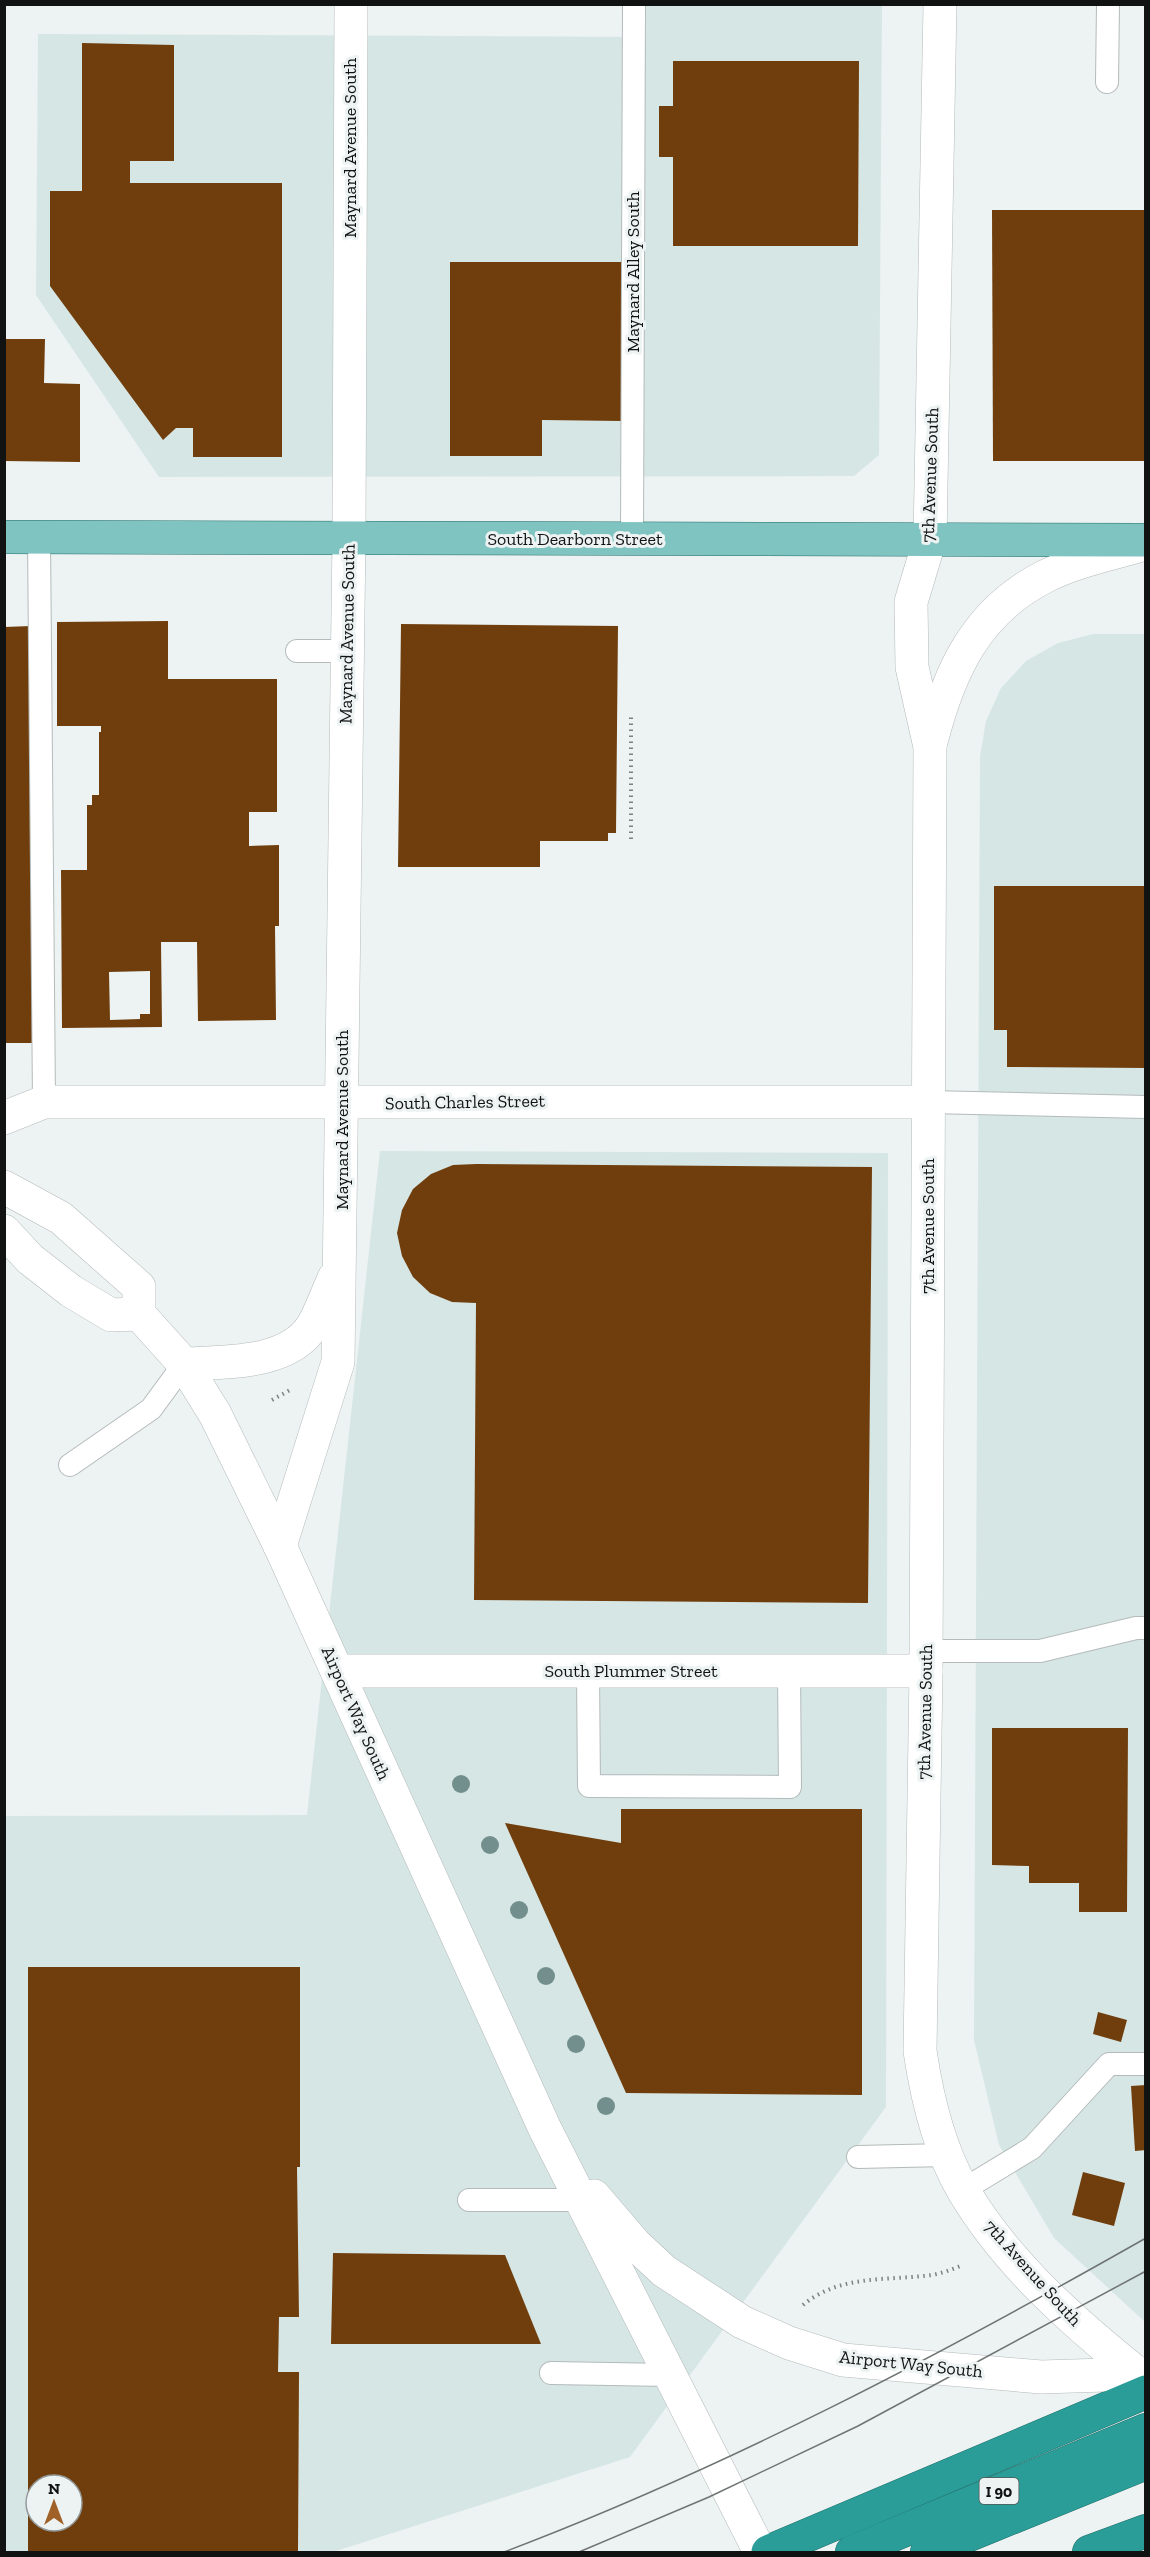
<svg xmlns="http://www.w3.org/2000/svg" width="1150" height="2557" font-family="'Zilla Slab',serif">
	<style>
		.built { fill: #d6e6e5; fill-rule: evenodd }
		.building { fill: #703e0d; fill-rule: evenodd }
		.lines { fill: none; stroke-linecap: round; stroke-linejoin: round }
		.lane-casing { stroke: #b4bbba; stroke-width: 24 }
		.street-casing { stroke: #b4bbba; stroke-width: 34 }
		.secondary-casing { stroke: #b4bbba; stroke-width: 34 }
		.primary-casing { stroke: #216d69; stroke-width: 34 }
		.highway-casing { stroke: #216d69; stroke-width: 34 }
		.path { stroke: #7d8181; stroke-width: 4; stroke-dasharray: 1.5 4.5; stroke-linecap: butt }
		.lane { stroke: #fff; stroke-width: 22 }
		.street { stroke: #fff; stroke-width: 33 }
		.secondary { stroke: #fff; stroke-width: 33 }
		.primary { stroke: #7fc4c1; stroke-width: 33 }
		.highway { stroke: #2a9d98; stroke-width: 33 }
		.tram { stroke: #6f7473; stroke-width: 1.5 }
		.tree { fill: #738f8d }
		.labels { text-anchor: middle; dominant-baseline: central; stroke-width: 6; stroke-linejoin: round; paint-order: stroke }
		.shield { fill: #ecf3f2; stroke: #535656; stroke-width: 1.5 }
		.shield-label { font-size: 16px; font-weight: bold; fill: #111313 }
		.street-label { font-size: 18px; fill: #111313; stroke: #ecf3f2 }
	</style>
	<rect width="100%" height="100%" fill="#ecf3f2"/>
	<g class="built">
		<polygon points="646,5 882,5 879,455 854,476 159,477 36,295 38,34 646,37"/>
		<polygon points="1093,634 1145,634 1145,2322 1054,2238 999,2145 974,2040 980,757 986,721 1001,688 1026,661 1058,643"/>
		<path d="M 380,1151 L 888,1153 L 886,2107 L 630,2457 L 333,2552 L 5,2552 L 4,1816 L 307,1815 ZM 36,2485 L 72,2485 L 72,2521 L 36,2521 Z"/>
	</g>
	<g class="building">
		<polygon points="82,43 174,45 174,161 130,161 130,183 282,183 282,457 193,457 193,428 176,428 163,440 50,286 50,191 82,191"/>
		<polygon points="673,61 859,61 858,246 673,246 673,157 659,157 659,106 673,106"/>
		<polygon points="992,210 1146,210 1146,461 993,461"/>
		<polygon points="450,262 622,262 621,421 542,420 542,456 450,456"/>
		<polygon points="4,339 45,339 44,383 80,384 80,462 4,461"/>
		<path d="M 168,621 L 168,679 L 277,679 L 277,812 L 249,812 L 249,846 L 279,845 L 279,926 L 275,926 L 276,1020 L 198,1021 L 197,942 L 161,942 L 162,1027 L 62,1028 L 61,870 L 87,870 L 87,805 L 92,805 L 92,795 L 99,795 L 99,732 L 101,732 L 101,726 L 57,726 L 57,622 ZM 150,971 L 150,1014 L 140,1014 L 140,1019 L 110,1020 L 109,972 Z"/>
		<polygon points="401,624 618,626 616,833 608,833 608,841 540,841 540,867 398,867"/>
		<polygon points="31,626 33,1043 4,1043 4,627"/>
		<polygon points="994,886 1146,886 1146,1068 1007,1067 1007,1030 994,1030"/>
		<polygon points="476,1164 872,1167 868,1603 474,1600 476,1303 452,1302 430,1293 413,1277 402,1256 397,1233 402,1210 413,1189 431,1174 453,1165"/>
		<polygon points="992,1728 1128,1728 1127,1912 1079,1912 1079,1883 1029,1883 1029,1866 992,1865"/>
		<polygon points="621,1809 862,1809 862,2095 626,2093 505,1823 621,1843"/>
		<path d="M 28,1967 L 300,1967 L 300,2167 L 297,2167 L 299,2317 L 279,2317 L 278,2372 L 299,2372 L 298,2552 L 28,2552 ZM 36,2485 L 72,2485 L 72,2521 L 36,2521 Z"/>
		<polygon points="1098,2012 1127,2020 1121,2042 1093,2034"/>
		<polygon points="1146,2085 1146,2150 1135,2151 1131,2086"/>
		<polygon points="1083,2172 1125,2183 1114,2226 1072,2215"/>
		<polygon points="333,2253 505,2255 541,2344 331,2344"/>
	</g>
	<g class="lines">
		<g class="lane-casing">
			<g id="lane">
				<polyline points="1107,82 1108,4"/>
				<polyline points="39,537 44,1102"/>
				<polyline points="632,539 634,4"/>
				<polyline points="297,651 347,651"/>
				<polyline points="929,1102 1146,1107"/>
				<polyline points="70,1465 151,1409 184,1364"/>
				<polyline points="926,1651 1040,1651 1136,1628 1146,1628"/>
				<polyline points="588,1671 589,1786 790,1787 789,1671"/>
				<polyline points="858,2157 947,2155"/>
				<polyline points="963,2190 1032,2148 1109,2064 1146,2064"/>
				<polyline points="469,2200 581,2200"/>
				<polyline points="551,2373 670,2375"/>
			</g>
		</g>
		<g class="street-casing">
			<g id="street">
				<polyline points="930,539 940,4"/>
				<polyline points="4,1118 44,1102 929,1102"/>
				<path d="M 184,1364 C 224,1362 289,1365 313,1325 C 321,1311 327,1294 334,1278"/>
				<polyline points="280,1546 338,1362 349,538 351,4"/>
				<polyline points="337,1671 926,1671"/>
			</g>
		</g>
		<g class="secondary-casing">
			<g id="secondary">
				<path d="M 930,539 L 911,602 L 912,667 L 930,747 L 926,1671 L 920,2051 C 927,2098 939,2149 963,2190 C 1006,2263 1073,2322 1138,2374"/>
				<path d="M 931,742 C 949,671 976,612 1044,577 C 1075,561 1112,554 1145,544"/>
				<polyline points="4,1187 61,1218 139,1287 139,1314 184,1364 215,1414 280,1546 545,2129 760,2552"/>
				<polyline points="4,1231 30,1259 71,1291 111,1315 139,1314"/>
				<polyline points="594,2196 635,2244 664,2271 742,2322 789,2343 843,2360 1041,2377 1138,2374 1144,2380"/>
			</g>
		</g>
		<g class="primary-casing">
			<polyline id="primary" points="4,537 1146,540"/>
		</g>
		<g class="highway-casing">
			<g id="highway">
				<polyline points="768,2552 1146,2392"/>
				<polyline points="852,2552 1146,2430"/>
				<polyline points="927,2552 1146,2463"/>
				<polyline points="1089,2552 1146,2531"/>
			</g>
		</g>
		<g class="path">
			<polyline points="631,839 631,714"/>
			<polyline points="272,1400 290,1390"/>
			<path d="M 803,2305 C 840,2274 888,2281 932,2275 C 943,2273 953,2269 963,2265"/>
		</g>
		<use href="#lane" class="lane"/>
		<use href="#street" class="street"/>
		<use href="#secondary" class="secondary"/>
		<use href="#primary" class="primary"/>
		<use href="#highway" class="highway"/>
		<g class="tram">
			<path d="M 504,2552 C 728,2467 938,2356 1146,2238"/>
			<polyline points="579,2552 709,2497 858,2426 1146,2271"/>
		</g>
	</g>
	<g class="tree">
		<circle cx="461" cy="1784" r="9"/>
		<circle cx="490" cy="1845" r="9"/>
		<circle cx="519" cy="1910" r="9"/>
		<circle cx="546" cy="1976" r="9"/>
		<circle cx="576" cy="2044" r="9"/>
		<circle cx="606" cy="2106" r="9"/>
	</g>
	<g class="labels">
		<rect class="shield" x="979.5" y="2478" width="39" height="26" rx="4.5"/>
		<g class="shield-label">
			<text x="999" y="2491">I 90</text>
		</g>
		<g class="street-label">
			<text transform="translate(350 148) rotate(-90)">Maynard Avenue South</text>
			<text transform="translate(633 272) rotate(-90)">Maynard Alley South</text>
			<text transform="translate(930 475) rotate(-88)">7th Avenue South</text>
			<text x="575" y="539">South Dearborn Street</text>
			<text transform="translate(347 634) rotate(-89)">Maynard Avenue South</text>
			<text transform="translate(465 1102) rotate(-1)">South Charles Street</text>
			<text transform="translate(342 1120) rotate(-90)">Maynard Avenue South</text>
			<text transform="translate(928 1226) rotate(-90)">7th Avenue South</text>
			<text x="631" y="1671">South Plummer Street</text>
			<text transform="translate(925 1712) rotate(-89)">7th Avenue South</text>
			<text transform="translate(356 1713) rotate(66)">Airport Way South</text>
			<text transform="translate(1033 2273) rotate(48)">7th Avenue South</text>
			<text transform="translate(911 2364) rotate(6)">Airport Way South</text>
		</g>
	</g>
	<rect width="1150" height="2557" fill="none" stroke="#111313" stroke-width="12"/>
	<g transform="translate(54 2503)"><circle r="28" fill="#ecf3f2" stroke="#949999" stroke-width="1.5"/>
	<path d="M0-4.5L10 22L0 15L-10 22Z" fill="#a06129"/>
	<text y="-9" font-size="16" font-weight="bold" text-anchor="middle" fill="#111313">N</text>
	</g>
</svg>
